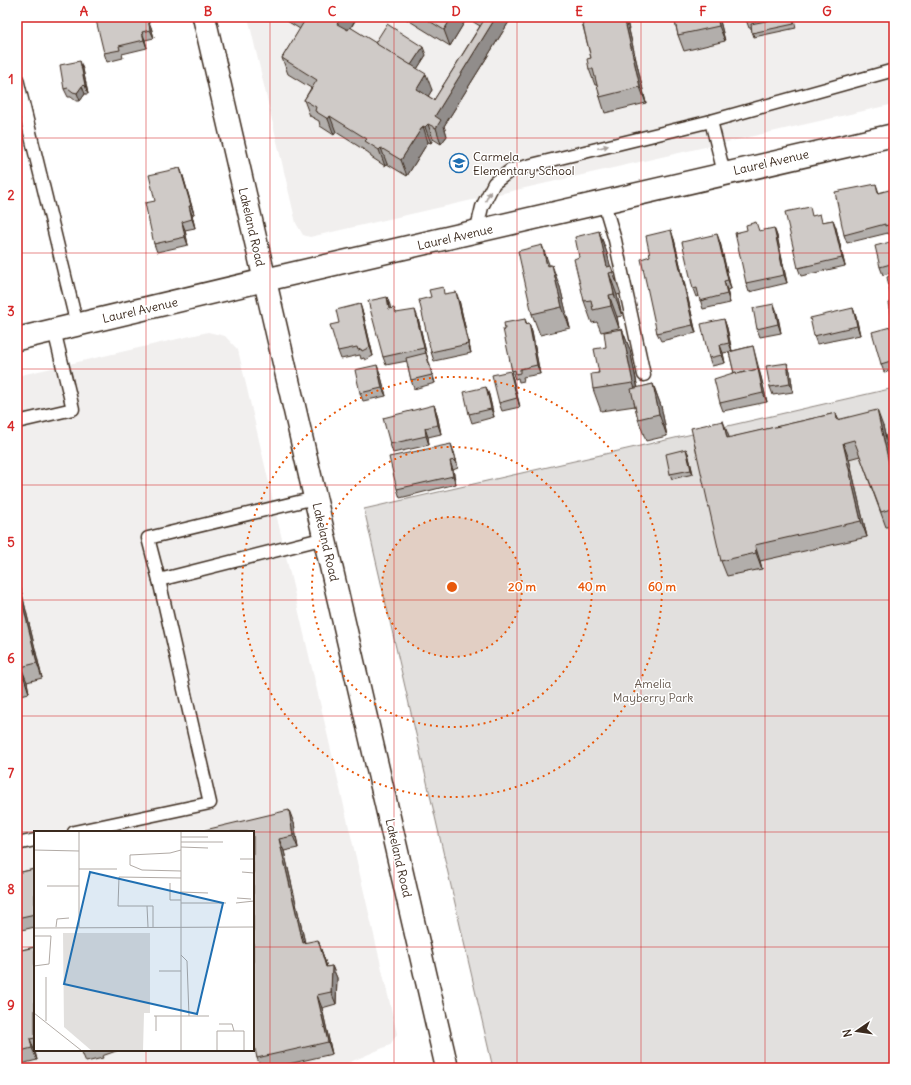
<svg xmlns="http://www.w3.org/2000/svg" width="911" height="1085" font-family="Delius,sans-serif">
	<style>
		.built { fill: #f1efee; fill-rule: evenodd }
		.green { fill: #e2e0de; stroke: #8e857e }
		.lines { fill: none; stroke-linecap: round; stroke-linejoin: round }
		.lane-casing { stroke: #3b2a1e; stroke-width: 15 }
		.street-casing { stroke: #3b2a1e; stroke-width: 25 }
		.secondary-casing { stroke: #3b2a1e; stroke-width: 25 }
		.lane { stroke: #fff; stroke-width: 12 }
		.street { stroke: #fff; stroke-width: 22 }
		.secondary { stroke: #fff; stroke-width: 22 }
		.wall { fill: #b2aeab; stroke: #3b2a1e }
		.shaded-wall { fill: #918d8b; stroke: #3b2a1e }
		.building { fill: #cfcac7; stroke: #3b2a1e }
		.oneway { fill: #a79f9a }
		.grid { fill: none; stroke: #d62828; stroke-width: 1; stroke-opacity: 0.55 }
		.ring { fill: none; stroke: #e8590c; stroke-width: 2; stroke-dasharray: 2 4 }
		.labels { text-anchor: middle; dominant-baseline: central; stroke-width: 3; stroke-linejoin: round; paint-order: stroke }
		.poi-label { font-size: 12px; fill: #3b2a1e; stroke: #fff; text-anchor: start }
		.street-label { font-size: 12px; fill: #3b2a1e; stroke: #fff }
		.park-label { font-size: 12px; fill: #65584e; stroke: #fff }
		.inset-road { fill: none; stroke: #b1aaa5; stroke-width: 1 }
		.view { fill: #1f6fb2; fill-opacity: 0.15; stroke: #1f6fb2; stroke-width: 2 }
		.inset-edge { fill: none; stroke: #3b2a1e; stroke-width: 2 }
		.centre { fill: #e8590c; stroke: #fff; stroke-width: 2 }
		.ring-label { font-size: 12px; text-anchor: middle; font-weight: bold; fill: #e8590c; stroke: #fff; stroke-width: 3; stroke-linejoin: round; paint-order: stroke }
		.neatline { fill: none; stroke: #d62828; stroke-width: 1.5 }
		.grid-label { font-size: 13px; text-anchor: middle; font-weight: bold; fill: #d62828 }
	</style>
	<rect width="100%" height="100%" fill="#fff"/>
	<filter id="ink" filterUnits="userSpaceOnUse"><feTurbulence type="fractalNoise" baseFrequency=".025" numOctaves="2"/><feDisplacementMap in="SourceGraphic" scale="8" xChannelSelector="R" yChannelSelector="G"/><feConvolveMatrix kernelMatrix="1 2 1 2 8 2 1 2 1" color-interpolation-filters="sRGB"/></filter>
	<g filter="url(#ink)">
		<g class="built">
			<polygon points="248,17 894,17 894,104 310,237 303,235 296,223"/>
			<path d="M 208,332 L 225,336 L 238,350 L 397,1034 L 390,1045 L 348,1063 L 324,1068 L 17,1068 L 17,376 ZM 35,832 L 253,832 L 253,1050 L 35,1050 Z"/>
		</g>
		<polygon class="green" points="894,388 894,1068 493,1068 364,509"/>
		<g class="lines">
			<g class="lane-casing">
				<g id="lane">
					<polyline points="17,79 77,325"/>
					<polyline points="711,121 724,173"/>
					<polyline points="604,203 615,240 644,375"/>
					<polyline points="476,232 482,207 494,183 511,170 711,121 894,70"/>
					<polyline points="17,422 73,409 54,330"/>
					<polyline points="315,498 148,538 159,580 325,538"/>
					<polyline points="74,832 210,803 159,580"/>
					<polyline points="17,844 35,840"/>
				</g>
			</g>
			<g class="street-casing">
				<polyline id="street" points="17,339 265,280 894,135"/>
			</g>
			<g class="secondary-casing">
				<polyline id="secondary" points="204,17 447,1068"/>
			</g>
			<use href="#lane" class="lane"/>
			<use href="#street" class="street"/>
			<use href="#secondary" class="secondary"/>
		</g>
		<g class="wall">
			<polygon points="285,17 327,17 330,19 331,17 357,17 351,28 375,43 426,55 417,69 432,90 428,96 434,100 480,26 467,18 450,46 403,17 512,17 444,126 447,136 441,144 433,139 431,143 428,142 407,176 387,164 385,166 371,157 369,153 336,132 334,135 320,126 319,121 310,116 304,100 311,88 288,74 282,58 300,29 287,21"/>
			<polygon points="579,17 626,17 646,103 605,113 600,97 597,85 595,85 589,69 591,58 581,18 579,19"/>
			<polygon points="674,17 719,17 725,41 684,51 678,35"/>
			<polygon points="745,17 798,17 798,18 794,19 796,28 754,37 751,28 749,28"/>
			<polygon points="140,21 151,27 154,38 145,40 147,48 122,54 123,58 107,62 104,53"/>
			<polygon points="83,69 88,94 85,94 80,101 76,101 71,97 68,97 64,89"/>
			<polygon points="180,168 183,176 194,214 192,215 195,228 185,230 188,245 157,252 154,244 155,201"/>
			<polygon points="876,184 879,193 890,192 894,191 894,232 888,234 888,233 847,243 844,235"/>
			<polygon points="813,216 823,222 833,220 836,228 845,266 801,276 798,268"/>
			<polygon points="774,228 777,236 787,283 749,292 746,283"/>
			<polygon points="599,231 607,253 610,266 619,288 621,294 617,295 622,316 617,317 619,328 601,332 597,322 592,323 584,301 579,257"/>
			<polygon points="674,239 696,333 661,341 657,333 650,256"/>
			<polygon points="894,241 894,272 883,275 880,267"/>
			<polygon points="720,242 731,289 727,290 730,303 703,309 699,296 696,297 693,289"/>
			<polygon points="550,265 560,287 570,328 540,335 532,314"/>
			<polygon points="445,294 459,300 471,353 434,361 431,352"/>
			<polygon points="387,297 390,308 396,313 418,318 427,357 435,383 414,389 411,380 407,361 386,365 383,357"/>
			<polygon points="853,308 856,317 860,335 817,344 814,336"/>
			<polygon points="777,312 781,333 760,337 757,329"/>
			<polygon points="363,313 373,356 365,360 364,358 361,359 360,355 341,359 338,351 339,323"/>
			<polygon points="525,319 527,324 529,323 532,332 540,374 523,377 524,381 519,382 518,378 515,379 512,371 505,329"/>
			<polygon points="724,319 727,328 732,351 753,346 761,377 767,402 723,411 720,403 734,373 729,352 723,353 725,363 712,366 709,358"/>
			<polygon points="894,326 894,370 884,372 881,364"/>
			<polygon points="622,329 630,350 638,388 653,384 661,406 667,436 646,441 638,419 635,406 601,411 593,389 606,347"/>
			<polygon points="787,363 790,371 793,392 773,395 770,387"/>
			<polygon points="510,371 513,379 520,407 502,411 499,403"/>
			<polygon points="380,373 386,396 363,401 360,393"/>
			<polygon points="486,387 489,395 494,417 472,423 469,414"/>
			<polygon points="434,405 437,414 441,434 428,437 429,445 393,453 390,444"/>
			<polygon points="836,413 838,419 883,426 894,475 894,526 886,527 860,456 849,459 867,537 760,561 762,569 727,576 721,561 729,438"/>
			<polygon points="454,452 458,468 453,470 456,484 400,498 397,489"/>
			<polygon points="688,453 693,474 672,479 670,474"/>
			<polygon points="17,573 42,678 27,682 29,693 17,696"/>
			<polygon points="294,823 298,848 284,851 305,943 322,952 327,967 332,966 337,978 336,1004 322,1008 332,1054 271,1068 261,1068 257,1058 253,832"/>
			<polygon points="35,869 35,927 17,931 17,873"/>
			<polygon points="35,947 35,1050 42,1050 35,1052 37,1060 17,1065 17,951"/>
			<polygon points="81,1050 119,1050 102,1056 103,1058 86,1062"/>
		</g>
		<g class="shaded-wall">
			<polygon points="342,17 357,17 343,40 337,24"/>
			<polygon points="452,17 467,17 467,18 450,46 444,30"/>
			<polygon points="496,17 512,17 444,126 447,136 441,144 436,128 435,116"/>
			<polygon points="624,17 626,17 646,103 640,87"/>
			<polygon points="717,17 719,17 725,41 719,26"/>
			<polygon points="148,19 151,27 154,38 150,30"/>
			<polygon points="142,32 145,40 147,48 144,40"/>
			<polygon points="423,47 426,55 412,77 409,68"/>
			<polygon points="80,61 83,69 88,94 85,85"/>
			<polygon points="426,74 432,90 423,105 417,89"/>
			<polygon points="82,86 85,94 80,101 77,93"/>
			<polygon points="330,116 336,132 334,135 328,119"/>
			<polygon points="428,124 433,139 431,143 425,127"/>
			<polygon points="423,126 428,142 407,176 401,160"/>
			<polygon points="381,148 387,164 385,166 379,150"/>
			<polygon points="180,168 183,176 194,214 191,206"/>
			<polygon points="189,206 192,215 195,228 192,219"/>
			<polygon points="833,220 836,228 845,266 842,258"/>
			<polygon points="182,222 185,230 188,245 185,237"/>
			<polygon points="774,228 777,236 787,283 784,275"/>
			<polygon points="671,230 674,239 696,333 693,325"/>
			<polygon points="599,231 607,253 612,272 607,267"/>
			<polygon points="717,234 720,242 731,289 728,280"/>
			<polygon points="542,245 550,267 547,266"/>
			<polygon points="552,265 560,287 570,328 562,307"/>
			<polygon points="609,273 617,295 622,316 614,294"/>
			<polygon points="724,281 727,290 730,303 727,294"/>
			<polygon points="456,292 459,300 471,353 468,344"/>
			<polygon points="609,295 617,317 619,328 611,306"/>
			<polygon points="387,297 390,305 392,317 389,309"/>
			<polygon points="360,304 363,313 373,356 370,347"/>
			<polygon points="774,304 777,312 781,333 778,324"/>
			<polygon points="853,308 856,317 860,335 857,326"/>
			<polygon points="415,310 418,318 427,357 424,348"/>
			<polygon points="724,319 727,328 732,351 729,343"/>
			<polygon points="529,323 532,332 540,374 537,365"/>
			<polygon points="622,329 630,350 641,405 633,383"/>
			<polygon points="720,345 723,353 725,363 722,355"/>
			<polygon points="426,353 429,362 435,383 432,375"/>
			<polygon points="787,363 790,371 793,392 790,384"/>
			<polygon points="377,365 380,373 386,396 382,388"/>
			<polygon points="758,369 761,377 767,402 763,393"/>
			<polygon points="510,371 513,379 520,407 517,398"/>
			<polygon points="653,384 661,406 667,436 659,414"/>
			<polygon points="486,387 489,395 494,417 491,409"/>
			<polygon points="434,405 437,414 441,434 438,425"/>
			<polygon points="877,410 883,426 894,475 894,485"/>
			<polygon points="723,421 729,437 733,454 727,438"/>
			<polygon points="425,428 428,437 429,445 426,436"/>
			<polygon points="843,443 849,459 867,537 861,521"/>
			<polygon points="451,444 454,452 458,468 455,460"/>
			<polygon points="686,449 688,453 693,474 691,470"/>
			<polygon points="450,461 453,470 456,484 453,476"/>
			<polygon points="755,545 760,561 762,569 756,553"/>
			<polygon points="17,573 42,678 37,663 17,581"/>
			<polygon points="21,667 27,682 29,693 24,678"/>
			<polygon points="289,810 294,823 298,848 293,836"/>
			<polygon points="279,839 284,851 308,956 303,943"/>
			<polygon points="318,940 331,979 326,967"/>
			<polygon points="332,966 337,978 336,1004 331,992"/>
			<polygon points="317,995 322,1008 332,1054 328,1042"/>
			<polygon points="30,1039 35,1052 37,1060 32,1048"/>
		</g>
		<g class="building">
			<polygon points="111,17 138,17 139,21 148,19 150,30 142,32 144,40 119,46 120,50 104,53 96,20"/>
			<polygon points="301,17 327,17 330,19 331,17 342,17 337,24 348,30 350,27 426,74 417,89 434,100 486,17 496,17 435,116 441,120 436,128 428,124 425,127 423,126 401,160 381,148 379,150 365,141 367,139 330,116 328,119 315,111 316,107 304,100 317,80 282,58 305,20"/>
			<polygon points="423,17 452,17 444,30"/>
			<polygon points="581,17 624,17 640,87 600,97 593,69 589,69 587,59 591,58"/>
			<polygon points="674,17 717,17 719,26 678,35"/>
			<polygon points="745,17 759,17 746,20"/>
			<polygon points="785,17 793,17 794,24 752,33 751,24"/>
			<polygon points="387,24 423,47 411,65 375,43"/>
			<polygon points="80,61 85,85 82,86 77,93 73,92 68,88 64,89 60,65"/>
			<polygon points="180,168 191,206 189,206 192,219 182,222 185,237 154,244 145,203 155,201 149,175"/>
			<polygon points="876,184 878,193 889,190 890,192 894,191 894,223 885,226 885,224 844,235 835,192"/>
			<polygon points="810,207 812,216 820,214 822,222 833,220 842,258 798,268 785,212"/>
			<polygon points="756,222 759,231 774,228 784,275 746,283 735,233 747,230 746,225"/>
			<polygon points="671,230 693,325 657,333 641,259 650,256 646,236"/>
			<polygon points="599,231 607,267 611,266 613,272 609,273 614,294 609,295 611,306 593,310 591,300 584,301 574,259 579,257 575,237"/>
			<polygon points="717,234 728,280 724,281 727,294 700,301 697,288 693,289 682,242"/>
			<polygon points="894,241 894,263 880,267 875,246"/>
			<polygon points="542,245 547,266 552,265 562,307 532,314 518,251"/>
			<polygon points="894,275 894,318 892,318 889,303 892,302 887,277"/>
			<polygon points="443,287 444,294 456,292 468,344 431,352 419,300 431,297 429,290"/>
			<polygon points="387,297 389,309 394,308 396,313 415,310 424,348 383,357 368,301"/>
			<polygon points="360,304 370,347 362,351 361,349 358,350 357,347 338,351 330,325 339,323 336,310"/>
			<polygon points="774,304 778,324 757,329 753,308"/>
			<polygon points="853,308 857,326 814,336 810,318"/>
			<polygon points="525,319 526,324 529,323 537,365 520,369 520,373 516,374 515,370 512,371 503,329 505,329 504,323"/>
			<polygon points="724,319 729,343 720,345 722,355 709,358 701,324"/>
			<polygon points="894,326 894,360 881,364 872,332"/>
			<polygon points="622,329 633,383 593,389 591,374 599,373 594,349 606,347 604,332"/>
			<polygon points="753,346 758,369 737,374 736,372 734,373 729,352"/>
			<polygon points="426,353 432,375 411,380 406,358"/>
			<polygon points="787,363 790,384 770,387 766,366"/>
			<polygon points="377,365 382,388 360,393 355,370"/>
			<polygon points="758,369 763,393 720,403 714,379 736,372 737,374"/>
			<polygon points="510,371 517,398 499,403 492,375"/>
			<polygon points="653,384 659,414 638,419 631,389"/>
			<polygon points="486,387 491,409 469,414 464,392"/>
			<polygon points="434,405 438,425 425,428 426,436 390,444 383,418"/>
			<polygon points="877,410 894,485 894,508 881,512 854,440 843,443 861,521 755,545 756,553 721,561 691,428 723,421 727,438 836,413 837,420"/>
			<polygon points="451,444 455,460 450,461 453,476 397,489 389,457"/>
			<polygon points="686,449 691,470 670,474 666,454"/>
			<polygon points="17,581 37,663 21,667 24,678 17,679"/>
			<polygon points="289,810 293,836 279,839 303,943 318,940 326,967 332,966 331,992 317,995 328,1042 257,1058 253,1040 253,832 205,832 205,830"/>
			<polygon points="35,869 35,914 17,918 17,873"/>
			<polygon points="35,947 35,1038 30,1039 32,1048 17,1052 17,951"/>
		</g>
		<defs><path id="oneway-solid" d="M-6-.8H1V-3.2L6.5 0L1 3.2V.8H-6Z"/></defs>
		<g class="oneway">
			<use href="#oneway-solid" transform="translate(603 147) rotate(-14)"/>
			<use href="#oneway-solid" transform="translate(488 196) rotate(-65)"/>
		</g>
	</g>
	<path class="grid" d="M 146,17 L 146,832M 270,17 L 270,1068M 394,17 L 394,1068M 517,17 L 517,1068M 641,17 L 641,1068M 765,17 L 765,1068M 17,138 L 894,138M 17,253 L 894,253M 17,369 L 894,369M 17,485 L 894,485M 17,600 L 894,600M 17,716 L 894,716M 17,832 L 894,832M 17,947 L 35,947M 253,947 L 894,947M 146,1050 L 146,1068"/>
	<circle cx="452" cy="587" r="70" fill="#e8590c" fill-opacity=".12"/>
	<g class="ring">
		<circle cx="452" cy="587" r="70"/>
		<circle cx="452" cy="587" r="140"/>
		<circle cx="452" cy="587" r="210"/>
	</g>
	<defs>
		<g id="school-ring" transform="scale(1)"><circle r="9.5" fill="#fff" stroke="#1f6fb2" stroke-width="1.5"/><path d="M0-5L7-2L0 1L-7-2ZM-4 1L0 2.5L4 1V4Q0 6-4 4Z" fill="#1f6fb2"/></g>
	</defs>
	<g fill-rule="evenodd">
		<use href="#school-ring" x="459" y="163"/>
	</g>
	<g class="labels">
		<g class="poi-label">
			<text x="473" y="156">Carmela<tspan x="473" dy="14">Elementary School</tspan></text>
		</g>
		<g class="street-label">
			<text transform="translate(771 162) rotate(-13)">Laurel Avenue</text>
			<text transform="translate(252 227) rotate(77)">Lakeland Road</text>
			<text transform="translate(455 237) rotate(-13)">Laurel Avenue</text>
			<text transform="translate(140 310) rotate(-13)">Laurel Avenue</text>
			<text transform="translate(326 542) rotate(77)">Lakeland Road</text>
			<text transform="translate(399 858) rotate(77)">Lakeland Road</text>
		</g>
		<g class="park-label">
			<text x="653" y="683">Amelia<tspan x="653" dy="14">Mayberry Park</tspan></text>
		</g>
	</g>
	<g transform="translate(34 831)">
		<rect width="220" height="220" fill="#fff"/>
		<path d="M 29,102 L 116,102 L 116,182 L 110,182 L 109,220 L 58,220 L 30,196 Z" fill="#e2e0de"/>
		<path class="inset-road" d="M 45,0 L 45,96M 147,0 L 147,220M 147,6 L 174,6M 147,11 L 189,11M 147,16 L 174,17M 0,19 L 45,20M 206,28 L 220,28M 45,38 L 83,38M 147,40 L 108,39 L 96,34 L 96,24 L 136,22 L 147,19M 208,41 L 220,42M 136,52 L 136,69 L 147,69M 13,55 L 45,55M 146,61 L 174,62M 203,67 L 217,68M 147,72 L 192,72M 202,72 L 220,70M 113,75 L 84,75 L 85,46 L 147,47M 22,96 L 23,88 L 35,87M 114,96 L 113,75 L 119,75 L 119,96M 0,97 L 220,96M 0,105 L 17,105 L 15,133 L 0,135M 147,124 L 153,130 L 155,185M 125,140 L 147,140M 12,146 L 12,190M 0,182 L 48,220M 120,185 L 175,185M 122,185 L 122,200M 185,193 L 198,193 L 200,200M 183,220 L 183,200 L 210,200 L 210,220"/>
		<path class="view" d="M 56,41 L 189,72 L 163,183 L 30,153 Z"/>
		<rect width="220" height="220" class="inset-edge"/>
	</g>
	<circle cx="452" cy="587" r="6" class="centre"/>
	<g class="ring-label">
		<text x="522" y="591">20 m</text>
		<text x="592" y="591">40 m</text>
		<text x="662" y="591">60 m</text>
	</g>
	<rect width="911" height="1085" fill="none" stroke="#fff" stroke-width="44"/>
	<g transform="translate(857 1031) rotate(257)" stroke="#ffffff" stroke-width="3" paint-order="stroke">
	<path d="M0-3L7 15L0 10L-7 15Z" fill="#3b2a1e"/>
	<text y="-6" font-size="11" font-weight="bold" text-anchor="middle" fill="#3b2a1e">N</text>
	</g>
	<rect x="22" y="22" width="867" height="1041" class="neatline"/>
	<g class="grid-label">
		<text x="84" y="16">A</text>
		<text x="208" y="16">B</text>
		<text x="332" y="16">C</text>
		<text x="456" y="16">D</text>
		<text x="579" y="16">E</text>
		<text x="703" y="16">F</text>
		<text x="827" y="16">G</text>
		<text x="11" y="84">1</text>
		<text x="11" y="200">2</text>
		<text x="11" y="316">3</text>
		<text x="11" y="431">4</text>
		<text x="11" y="547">5</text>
		<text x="11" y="663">6</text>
		<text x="11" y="778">7</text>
		<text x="11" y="894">8</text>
		<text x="11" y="1010">9</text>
	</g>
</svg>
